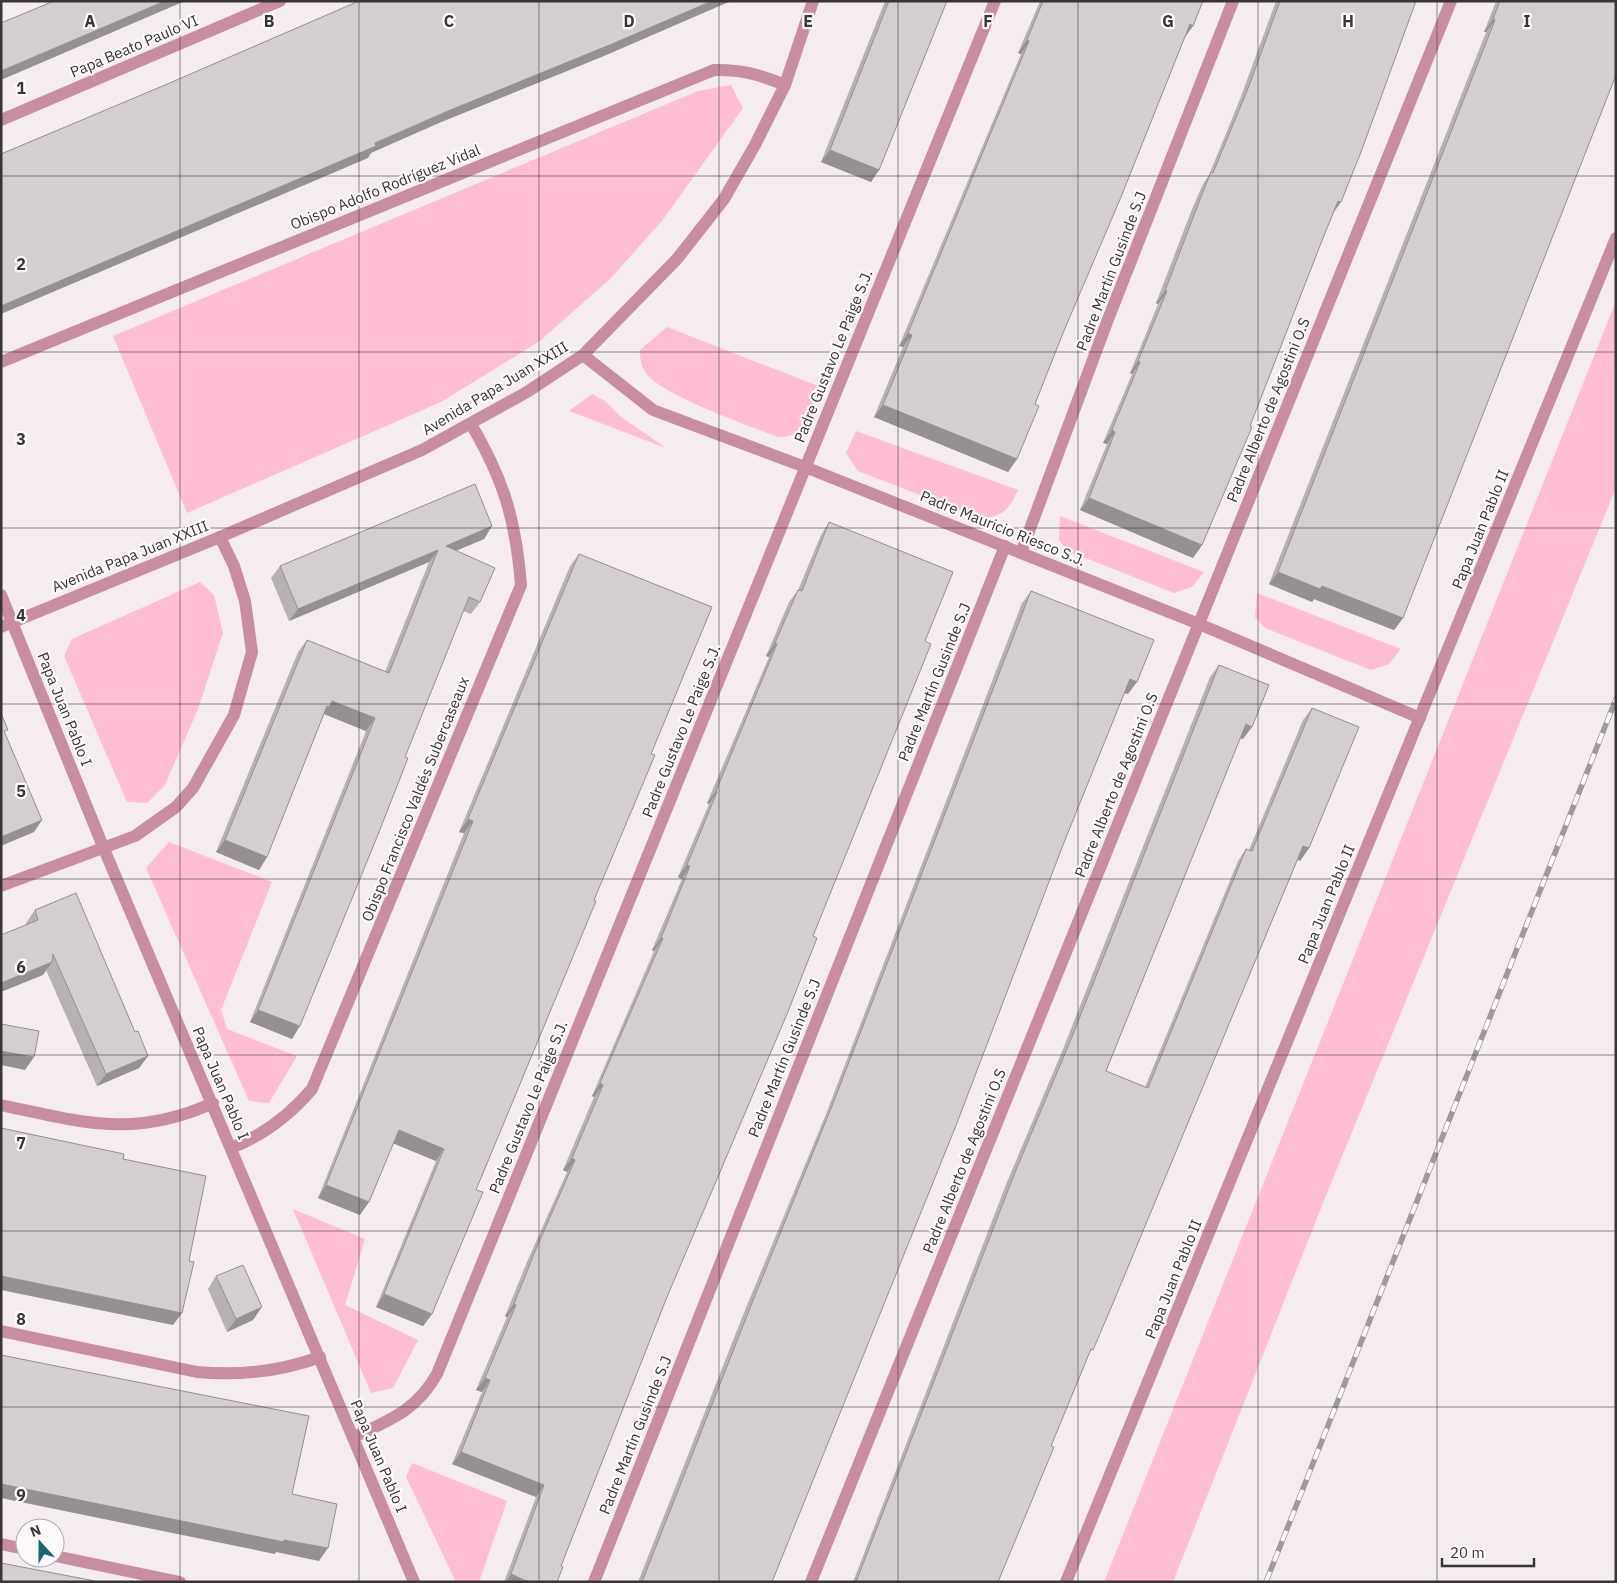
<svg xmlns="http://www.w3.org/2000/svg" width="1617" height="1583" font-family="'IBM Plex Sans',sans-serif">
	<style>
		.green { fill: #ffbed3 }
		.lines { fill: none; stroke-linecap: round; stroke-linejoin: round }
		.minor { stroke: #c98da1; stroke-width: 12 }
		.rail-casing { stroke: #9f999b; stroke-width: 5.5 }
		.rail { stroke: #fffafc; stroke-width: 4; stroke-dasharray: 11; stroke-linecap: butt }
		.wall { fill: #b7b1b3 }
		.shaded-wall { fill: #959092 }
		.building { fill: #d5ced0; stroke: #959092 }
		.grid { fill: none; stroke: #383536; stroke-width: 1; stroke-opacity: 0.55 }
		.labels { text-anchor: middle; dominant-baseline: central; stroke-width: 4.5; stroke-linejoin: round; paint-order: stroke }
		.street-label { font-size: 15px; fill: #383536; stroke: #fffafc }
		.grid-label { font-size: 16px; text-anchor: middle; font-weight: bold; fill: #383536; stroke: #fffafc; stroke-width: 4.5; stroke-linejoin: round; paint-order: stroke }
	</style>
	<rect width="100%" height="100%" fill="#f4ecee"/>
	<g class="green">
		<polygon points="731,85 743,108 662,221 611,278 540,341 441,402 187,513 113,336 698,91"/>
		<polygon points="1616,301 1616,488 1325,1198 1173,1582 1104,1582"/>
		<path d="M 667,327 L 818,386 C 810,411 810,437 778,437 C 750,426 660,395 645,372 C 641,365 640,359 640,350 Z"/>
		<polygon points="592,394 605,401 621,417 666,448 569,411"/>
		<path d="M 856,431 L 1018,490 C 1008,510 1005,515 982,519 L 858,471 L 846,453 Z"/>
		<polygon points="1060,516 1204,572 1192,587 1174,593 1068,551 1059,540"/>
		<polygon points="200,582 214,595 223,633 198,709 165,785 147,803 127,802 64,656 72,639"/>
		<polygon points="1257,593 1401,649 1389,664 1371,670 1265,628 1255,617"/>
		<polygon points="169,842 272,882 221,1010 227,1029 297,1056 269,1103 249,1101 146,868"/>
		<polygon points="293,1209 365,1239 345,1305 418,1340 393,1388 371,1393"/>
		<polygon points="412,1463 507,1501 479,1582 456,1582 406,1477"/>
	</g>
	<g class="lines">
		<g class="minor">
			<polyline points="1,120 280,1"/>
			<polyline points="583,355 653,410 805,467 1199,624 1420,718"/>
			<path d="M 1,362 L 714,70 C 741,69 760,75 785,85"/>
			<polyline points="1021,553 1107,322 1233,1"/>
			<polyline points="1,595 104,849 414,1582"/>
			<polyline points="1,627 220,537 422,450 527,392 583,355 677,259 724,199 755,145 785,85 813,1"/>
			<polyline points="1,886 135,836 176,807 193,788 234,715 252,652 245,601 234,566 220,537"/>
			<path d="M 1,1105 C 81,1122 134,1139 213,1103"/>
			<path d="M 231,1148 C 264,1135 289,1116 312,1089 L 521,585 C 516,521 504,480 471,424"/>
			<path d="M 1,1331 L 197,1372 C 240,1376 279,1372 320,1357"/>
			<path d="M 354,1437 C 390,1420 416,1411 437,1374 L 995,1"/>
			<polyline points="1,1544 25,1549"/>
			<polyline points="55,1556 180,1582"/>
			<polyline points="594,1582 1005,546"/>
			<polyline points="811,1582 1451,1"/>
			<polyline points="1066,1582 1616,238"/>
		</g>
		<g class="rail-casing">
			<polyline id="rail" points="1266,1582 1616,699"/>
		</g>
		<use href="#rail" class="rail"/>
	</g>
	<g class="wall">
		<polygon points="885,1 947,1 879,170 871,182 821,162"/>
		<polygon points="1040,1 1203,1 1193,26 1185,37 1063,333 1035,404 1017,459 1008,472 874,417 903,347 899,346 1021,54 1018,53"/>
		<polygon points="1276,1 1416,1 1341,202 1334,212 1321,243 1202,545 1193,558 1080,510 1107,444 1103,443 1132,374 1130,373 1158,304 1156,303 1192,209 1203,184 1209,175 1240,99"/>
		<polygon points="1496,1 1616,1 1403,618 1394,630 1314,599 1312,602 1269,584 1486,32 1484,32"/>
		<polygon points="829,522 925,641 813,936 667,1297 561,1566 557,1582 504,1582 536,1497 452,1464 482,1392 476,1390 507,1317 505,1316 527,1262 567,1172 563,1170 594,1097 592,1096 654,951 652,950 682,879 678,877 709,804 707,803 769,657 766,656 789,602 798,590 821,535"/>
		<polygon points="492,526 484,539 456,551 480,602 471,614 463,611 292,1039 250,1022 366,731 324,714 267,857 259,870 216,852 298,652 307,640 385,672 429,562 289,621 271,578 280,566"/>
		<polygon points="579,554 651,754 594,900 476,1190 432,1314 423,1326 376,1307 436,1161 393,1143 360,1215 318,1198 464,833 459,832 570,566"/>
		<polygon points="1031,591 1128,694 1124,693 1063,845 772,1582 638,1582 743,1315 826,1114 1022,603"/>
		<polygon points="1219,665 1243,739 1240,738 1106,1071 1145,1087 1238,861 1246,849 1249,850 1303,720 1312,708 1309,848 1300,861 1298,859 1088,1357 1051,1446 998,1582 853,1582 1007,1182 1063,1049 1210,677"/>
		<polygon points="35,910 135,1032 148,1056 139,1068 97,1086 46,970 43,975 26,923"/>
		<polygon points="216,1276 253,1320 227,1332 208,1289"/>
	</g>
	<g class="shaded-wall">
		<polygon points="165,1 185,1 1,80 1,71"/>
		<polygon points="712,1 731,1 604,56 439,123 371,153 368,158 1,314 1,306 375,143 448,111"/>
		<polygon points="1493,19 1495,20 1486,32 1484,32"/>
		<polygon points="1190,24 1193,26 1184,38"/>
		<polygon points="1027,40 1029,41 1021,54 1018,53"/>
		<polygon points="830,150 879,170 871,182 821,162"/>
		<polygon points="1338,201 1341,202 1332,214"/>
		<polygon points="1165,291 1167,291 1158,304 1156,303"/>
		<polygon points="908,333 912,335 903,347 899,346"/>
		<polygon points="1138,361 1140,362 1132,374 1130,373"/>
		<polygon points="883,405 1017,459 1008,472 874,417"/>
		<polygon points="1112,430 1115,432 1107,444 1103,443"/>
		<polygon points="1089,498 1202,545 1193,558 1080,510"/>
		<polygon points="492,526 484,539 438,558 446,546"/>
		<polygon points="438,550 429,562 289,621 298,609"/>
		<polygon points="1278,572 1322,586 1403,618 1394,630 1314,599 1312,602 1269,584"/>
		<polygon points="775,643 777,644 769,657 766,656"/>
		<polygon points="1130,679 1137,682 1128,694 1121,691"/>
		<polygon points="332,701 375,718 366,731 324,714 321,719 327,706"/>
		<polygon points="1246,724 1252,727 1243,739 1237,737"/>
		<polygon points="716,791 717,792 709,804 707,803"/>
		<polygon points="468,819 473,821 464,833 459,832"/>
		<polygon points="42,820 34,832 1,846 1,837"/>
		<polygon points="225,840 267,857 259,870 216,852"/>
		<polygon points="1303,846 1309,848 1300,861 1295,858"/>
		<polygon points="687,865 690,866 682,879 678,877"/>
		<polygon points="661,938 663,938 654,951 652,950"/>
		<polygon points="52,962 43,975 1,992 1,983"/>
		<polygon points="258,1010 300,1026 292,1039 250,1022"/>
		<polygon points="1,1051 34,1057 25,1070 1,1065"/>
		<polygon points="148,1056 139,1068 97,1086 106,1074"/>
		<polygon points="600,1083 603,1085 594,1097 592,1096"/>
		<polygon points="399,1130 444,1149 436,1161 390,1142"/>
		<polygon points="572,1158 575,1160 567,1172 563,1170"/>
		<polygon points="326,1185 369,1202 360,1215 318,1198"/>
		<polygon points="1,1276 182,1313 173,1325 1,1290"/>
		<polygon points="384,1294 432,1314 423,1326 376,1307"/>
		<polygon points="514,1304 516,1305 507,1317 505,1316"/>
		<polygon points="262,1307 253,1320 227,1332 236,1319"/>
		<polygon points="485,1378 490,1380 482,1392 476,1390"/>
		<polygon points="461,1452 544,1485 536,1497 452,1464"/>
		<polygon points="1,1484 284,1540 328,1548 319,1561 276,1552 275,1554 1,1498"/>
		<polygon points="511,1574 529,1582 506,1582"/>
	</g>
	<g class="building">
		<polygon points="54,1 165,1 1,71 1,23"/>
		<polygon points="359,1 712,1 612,44 448,111 375,143 376,146 1,306 1,154 165,85"/>
		<polygon points="889,1 947,1 879,170 830,150"/>
		<polygon points="1043,1 1203,1 1193,26 1190,24 1121,197 1063,333 1035,404 1039,406 1017,459 883,405 912,335 908,333 1029,41 1027,40"/>
		<polygon points="1280,1 1416,1 1361,152 1341,202 1338,201 1321,243 1250,426 1252,427 1202,545 1089,498 1115,432 1112,430 1140,362 1138,361 1167,291 1165,291 1201,197 1211,172 1213,173 1249,86"/>
		<polygon points="1500,1 1616,1 1616,75 1403,618 1322,586 1320,589 1278,572 1495,20 1493,19"/>
		<polygon points="475,484 492,526 446,546 495,568 480,602 469,597 405,757 408,758 379,832 300,1026 258,1010 375,718 332,701 329,707 327,706 267,857 225,840 307,640 389,673 438,550 298,609 280,566"/>
		<polygon points="829,522 953,572 925,641 931,644 813,936 817,938 787,1014 667,1297 561,1566 563,1567 557,1582 529,1582 511,1574 544,1485 461,1452 490,1380 485,1378 516,1305 514,1304 536,1249 575,1160 572,1158 603,1085 600,1083 663,938 661,938 690,866 687,865 717,792 716,791 777,644 775,643 798,590 802,591"/>
		<polygon points="579,554 712,607 651,754 655,755 594,900 596,901 476,1190 483,1192 432,1314 384,1294 444,1149 399,1130 369,1202 326,1185 473,821 468,819"/>
		<polygon points="1031,591 1154,640 1137,682 1130,679 1063,845 957,1123 772,1582 642,1582 752,1303 834,1101"/>
		<polygon points="1219,665 1269,685 1252,727 1246,724 1106,1071 1148,1088 1246,849 1252,851 1312,708 1359,727 1309,848 1303,846 1116,1296 1093,1350 1091,1349 1051,1446 1054,1447 998,1582 856,1582 1016,1170 1072,1037"/>
		<polygon points="1,713 8,730 4,731 42,820 1,837"/>
		<polygon points="76,893 135,1032 138,1031 148,1056 106,1074 53,954 52,962 1,983 1,935 38,920 35,910"/>
		<polygon points="1,1024 39,1031 34,1057 1,1051"/>
		<polygon points="1,1128 124,1154 123,1159 206,1176 189,1261 194,1262 182,1313 1,1276"/>
		<polygon points="243,1265 262,1307 236,1319 216,1276"/>
		<polygon points="1,1355 61,1367 309,1416 292,1494 337,1504 328,1548 284,1540 284,1542 1,1484"/>
		<polygon points="1,1563 90,1580 97,1582 1,1582"/>
	</g>
	<path class="grid" d="M 180,1 L 180,1582M 359,1 L 359,1582M 539,1 L 539,1582M 719,1 L 719,1582M 898,1 L 898,1582M 1078,1 L 1078,1582M 1258,1 L 1258,1582M 1437,1 L 1437,1582M 1,176 L 1616,176M 1,352 L 1616,352M 1,528 L 1616,528M 1,704 L 1616,704M 1,879 L 1616,879M 1,1055 L 1616,1055M 1,1231 L 1616,1231M 1,1407 L 1616,1407"/>
	<g class="labels">
		<g class="street-label">
			<text transform="translate(134 46) rotate(-23)">Papa Beato Paulo VI</text>
			<text transform="translate(385 187) rotate(-22)">Obispo Adolfo Rodríguez Vidal</text>
			<text transform="translate(1111 271) rotate(-69)">Padre Martín Gusinde S.J</text>
			<text transform="translate(833 356) rotate(-68)">Padre Gustavo Le Paige S.J.</text>
			<text transform="translate(495 388) rotate(-31)">Avenida Papa Juan XXIII</text>
			<text transform="translate(1268 410) rotate(-68)">Padre Alberto de Agostini O.S</text>
			<text transform="translate(1003 528) rotate(22)">Padre Mauricio Riesco S.J.</text>
			<text transform="translate(1480 529) rotate(-68)">Papa Juan Pablo II</text>
			<text transform="translate(130 556) rotate(-22)">Avenida Papa Juan XXIII</text>
			<text transform="translate(934 682) rotate(-68)">Padre Martín Gusinde S.J</text>
			<text transform="translate(65 709) rotate(68)">Papa Juan Pablo I</text>
			<text transform="translate(681 731) rotate(-68)">Padre Gustavo Le Paige S.J.</text>
			<text transform="translate(1116 785) rotate(-68)">Padre Alberto de Agostini O.S</text>
			<text transform="translate(415 799) rotate(-68)">Obispo Francisco Valdés Subercaseaux</text>
			<text transform="translate(1326 904) rotate(-68)">Papa Juan Pablo II</text>
			<text transform="translate(784 1058) rotate(-68)">Padre Martín Gusinde S.J</text>
			<text transform="translate(221 1083) rotate(67)">Papa Juan Pablo I</text>
			<text transform="translate(528 1107) rotate(-68)">Padre Gustavo Le Paige S.J.</text>
			<text transform="translate(964 1161) rotate(-68)">Padre Alberto de Agostini O.S</text>
			<text transform="translate(1173 1279) rotate(-68)">Papa Juan Pablo II</text>
			<text transform="translate(635 1435) rotate(-68)">Padre Martín Gusinde S.J</text>
			<text transform="translate(379 1456) rotate(67)">Papa Juan Pablo I</text>
		</g>
	</g>
	<g class="grid-label">
		<text x="90" y="27">A</text>
		<text x="269" y="27">B</text>
		<text x="449" y="27">C</text>
		<text x="629" y="27">D</text>
		<text x="808" y="27">E</text>
		<text x="988" y="27">F</text>
		<text x="1168" y="27">G</text>
		<text x="1348" y="27">H</text>
		<text x="1527" y="27">I</text>
		<text x="21" y="94">1</text>
		<text x="21" y="270">2</text>
		<text x="21" y="445">3</text>
		<text x="21" y="621">4</text>
		<text x="21" y="797">5</text>
		<text x="21" y="973">6</text>
		<text x="21" y="1149">7</text>
		<text x="21" y="1325">8</text>
		<text x="21" y="1501">9</text>
	</g>
	<rect width="1617" height="1583" fill="none" stroke="#383536" stroke-width="5"/>
	<g transform="translate(40 1543) rotate(339)"><circle r="24" fill="#fffafc" stroke="#afabad"/>
	<path d="M0-4L9 19L0 12L-9 19Z" fill="#19656f"/>
	<text y="-8" font-size="14" font-weight="bold" text-anchor="middle" fill="#383536">N</text>
	</g>
	<path d="M1442 1558v8h92v-8" fill="none" stroke="#383536" stroke-width="2.5"/>
	<text x="1450" y="1558" font-size="15" fill="#383536" stroke="#fffafc" stroke-width="4" paint-order="stroke">20 m</text>
</svg>
